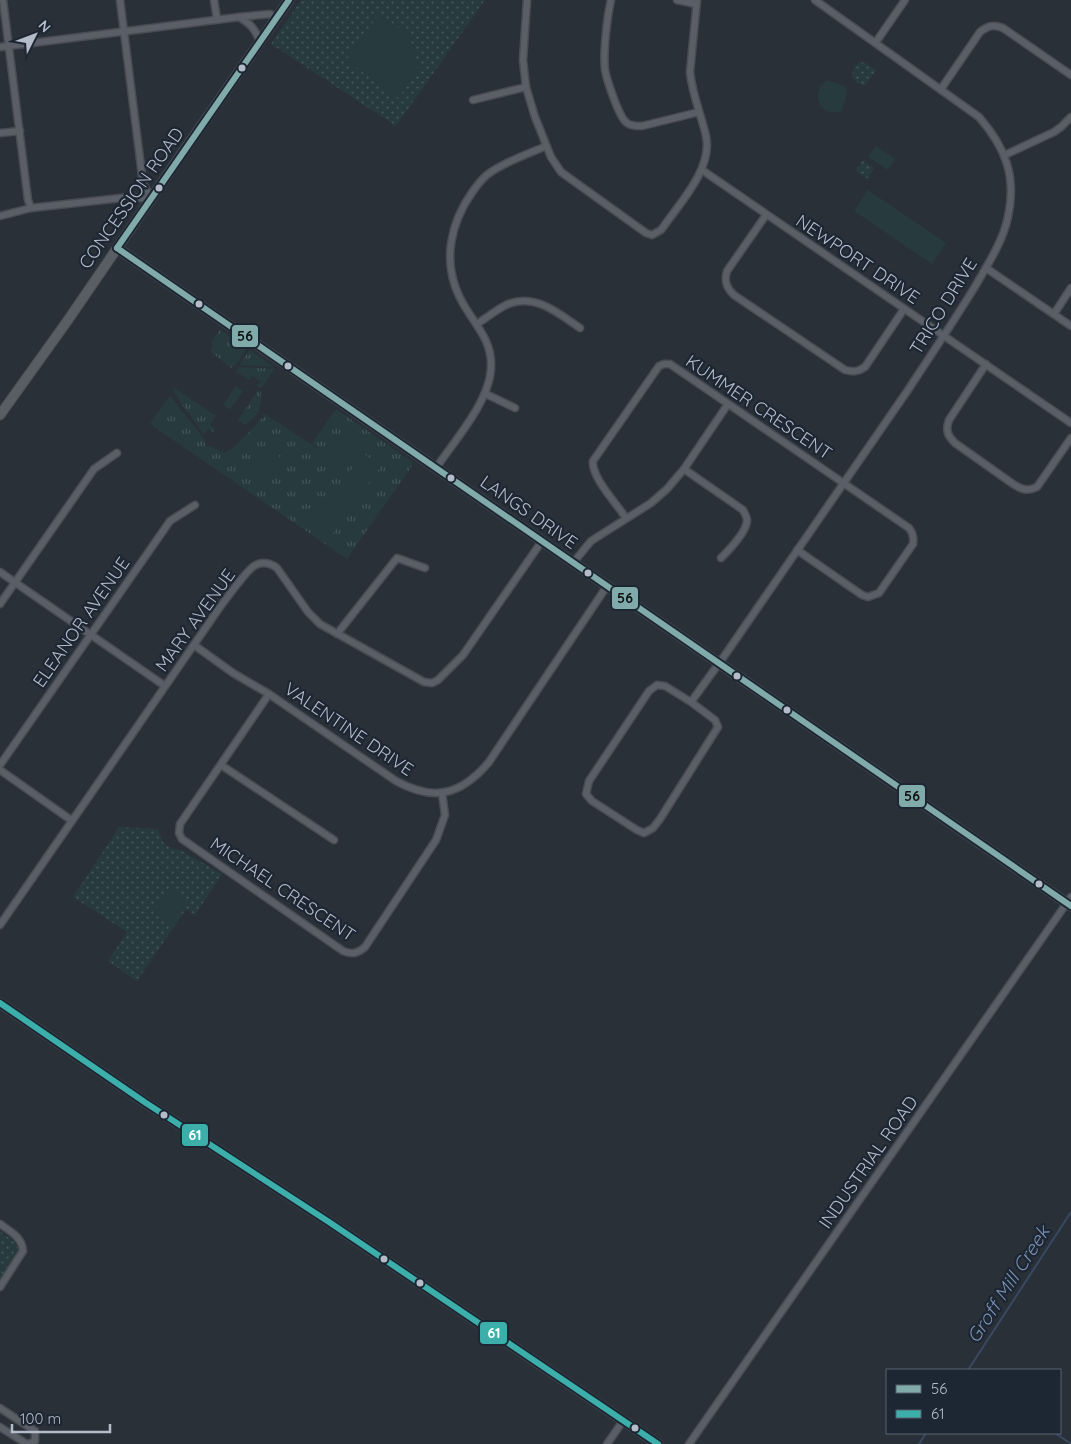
<svg xmlns="http://www.w3.org/2000/svg" width="1071" height="1444" font-family="Quicksand,sans-serif">
	<style>
		.grass { fill: url(#grass-tufts) }
		.park { fill: url(#park-dots) }
		.garden { fill: #273a3e }
		.lines { fill: none; stroke-linecap: round; stroke-linejoin: round }
		.stream { stroke: #384963; stroke-width: 2 }
		.street-casing { stroke: #484c53; stroke-width: 9 }
		.secondary-casing { stroke: #484c53; stroke-width: 11 }
		.street { stroke: #5a5e66; stroke-width: 6 }
		.secondary { stroke: #595d64; stroke-width: 9 }
		.bus-1-casing { stroke: #1d2633; stroke-width: 10 }
		.bus-2-casing { stroke: #1d2633; stroke-width: 10 }
		.bus-1 { stroke: #81aaab; stroke-width: 6 }
		.bus-2 { stroke: #3cafab; stroke-width: 6 }
		.bus-dot { fill: #b4bcc9; stroke: #1d2633; stroke-width: 2 }
		.labels { text-anchor: middle; dominant-baseline: central; stroke-width: 4.5; stroke-linejoin: round; paint-order: stroke }
		.street-label { font-size: 18px; fill: #b4bcc9; stroke: #1d2633 }
		.water-label { font-size: 19px; font-style: italic; fill: #7c92b1; stroke: #1d2633 }
		.line-badge { stroke: #1d2633; stroke-width: 2 }
		.badge-label { font-size: 14px; text-anchor: middle; font-weight: bold; fill: #fff }
		.pale-badge-label { font-size: 14px; text-anchor: middle; font-weight: bold; fill: #111 }
	</style>
	<defs>
		<pattern id="grass-tufts" width="24" height="20" patternUnits="userSpaceOnUse" patternTransform="scale(1.25)"><rect width="24" height="20" fill="#273a3e"/><path d="M3 7l-1-3M5 7V3M7 7l1-3M15 17l-1-3M17 17v-4M19 17l1-3" fill="none" stroke="#445559"/></pattern>
		<pattern id="park-dots" width="8" height="8" patternUnits="userSpaceOnUse" patternTransform="scale(1.25)"><rect width="8" height="8" fill="#273a3e"/><path d="M2 2h.1M6 6h.1" fill="none" stroke="#445559" stroke-width="1.8" stroke-linecap="round"/></pattern>
	</defs>
	<rect width="100%" height="100%" fill="#2a3038"/>
	<g class="grass">
		<polygon points="220,330 247,348 235,366 233,366 231,368 210,351 212,348 212,341"/>
		<polygon points="250,350 274,367 239,365"/>
		<polygon points="239,367 274,369 274,370 263,386 260,388 257,386 260,381 252,376 249,380 236,371"/>
		<polygon points="172,386 216,416 210,425 215,429 213,432 208,429 204,434 203,433 180,402"/>
		<path d="M 258,390 L 261,392 C 262,408 258,416 245,425 L 238,420 Z"/>
		<path d="M 170,396 L 205,440 L 205,446 L 213,447 L 224,453 C 231,452 261,421 265,414 L 317,448 L 318,447 L 312,443 L 336,409 L 414,463 L 347,559 L 150,424 Z"/>
	</g>
	<g class="park">
		<polygon points="301,0 485,0 396,126 271,44"/>
		<polygon points="860,62 866,63 876,70 865,86 856,82 852,76 854,67"/>
		<polygon points="863,160 874,168 867,179 856,171"/>
		<polygon points="119,827 158,829 163,842 169,847 182,851 222,874 195,915 186,909 137,981 108,961 127,932 73,897"/>
		<polygon points="0,1231 16,1243 18,1251 0,1279"/>
	</g>
	<g class="garden">
		<polygon points="379,14 409,35 419,70 398,98 346,60"/>
		<path d="M 828,80 L 846,87 L 847,93 L 842,111 C 820,119 808,91 828,80 Z"/>
		<polygon points="876,146 895,159 888,170 868,157"/>
		<polygon points="868,190 946,243 932,264 854,211"/>
		<polygon points="236,386 243,391 230,410 223,405"/>
		<path d="M 347,433 L 356,439 L 357,456 L 350,464 L 339,464 L 331,457 C 325,443 336,439 347,433 Z"/>
		<path d="M 274,449 L 281,459 L 280,471 C 273,481 264,483 254,477 L 250,457 L 253,453 Z"/>
		<polygon points="363,453 381,466 331,536 313,524"/>
		<polygon points="169,888 189,901 173,926 153,913"/>
	</g>
	<g class="lines">
		<g class="stream">
			<polyline points="968,1370 1071,1212"/>
			<polyline points="1055,1433 1071,1444"/>
			<polyline points="919,1444 926,1433"/>
		</g>
		<g class="street-casing">
			<g id="street">
				<polyline points="3,0 28,200 31,208"/>
				<polyline points="120,0 143,183 151,199"/>
				<polyline points="214,0 217,19"/>
				<path d="M 527,0 L 523,60 L 526,87 L 535,117 L 551,157 L 561,172 L 646,233 L 652,235 L 661,230 C 679,204 713,169 706,136 C 701,114 692,94 690,72 L 697,0"/>
				<path d="M 611,0 C 607,17 603,53 605,70 C 607,80 619,118 627,123 C 631,126 636,126 642,126 L 699,112"/>
				<polyline points="677,0 696,4"/>
				<path d="M 239,17 C 251,24 255,29 260,42"/>
				<polyline points="876,42 905,0"/>
				<polyline points="0,47 239,17 270,14 276,18"/>
				<path d="M 941,89 L 980,32 C 988,26 993,24 1003,28 L 1071,75"/>
				<polyline points="473,100 526,87"/>
				<polyline points="0,133 20,131"/>
				<polyline points="1005,155 1054,132 1061,127 1071,117"/>
				<polyline points="702,170 1071,423"/>
				<path d="M 766,215 L 727,271 C 724,281 726,288 734,295 L 845,370 C 853,372 858,372 865,367 L 904,309"/>
				<polyline points="0,216 31,208 130,197 151,199"/>
				<polyline points="986,268 1071,326"/>
				<polyline points="1054,314 1071,288"/>
				<path d="M 477,324 C 486,318 496,310 506,305 C 534,292 558,313 580,328"/>
				<path d="M 986,364 L 949,420 C 945,431 948,436 955,443 L 1013,484 C 1021,489 1027,492 1037,487 L 1071,438"/>
				<polyline points="486,394 515,408"/>
				<path d="M 436,468 C 455,440 491,400 491,366 C 492,338 472,322 460,298 C 442,262 450,223 473,191 C 478,184 484,176 491,172 C 507,161 528,154 546,146"/>
				<path d="M 684,469 L 743,510 C 745,514 747,517 747,521 C 746,532 729,550 721,558"/>
				<path d="M 626,518 C 617,504 591,477 593,461 L 659,366 L 664,364 L 670,364 L 909,528 C 913,533 914,537 913,544 L 879,593 L 868,597 L 862,595 L 797,550"/>
				<polyline points="573,563 591,541 651,503 667,489 684,469 728,404"/>
				<polyline points="0,572 165,686"/>
				<polyline points="0,604 94,469 117,453"/>
				<polyline points="337,634 397,558 425,568"/>
				<path d="M 194,645 L 233,673 L 269,694 L 396,781 C 434,802 461,795 489,762 L 607,586"/>
				<path d="M 269,694 L 180,824 L 179,833 L 182,839 L 343,951 C 352,955 358,953 365,947 L 436,840 L 445,815 L 442,793"/>
				<path d="M 691,702 L 665,686 L 657,685 L 649,691 L 589,781 L 586,794 L 592,801 L 637,830 L 644,833 L 653,828 L 660,819 L 718,727 L 715,720 L 691,702 L 725,655 C 786,566 847,478 908,390 C 931,355 954,321 976,285 C 988,264 1003,241 1008,217 C 1017,176 1005,147 979,117 L 815,0"/>
				<polyline points="0,765 170,521 195,505"/>
				<polyline points="221,765 334,840"/>
				<polyline points="0,770 71,820"/>
				<path d="M 0,925 L 220,607 C 227,598 246,571 254,566 C 262,561 271,563 277,568 L 308,612 L 320,624 L 424,682 L 432,683 L 438,680 L 463,655 L 542,541"/>
				<path d="M 0,1224 C 11,1232 22,1237 23,1251 L 0,1287"/>
				<polyline points="0,1408 35,1431 35,1441 28,1444"/>
				<polyline points="0,1427 27,1444"/>
				<polyline points="607,1444 623,1421"/>
				<polyline points="689,1444 1071,897"/>
			</g>
		</g>
		<g class="secondary-casing">
			<g id="secondary">
				<polyline points="117,248 1071,906"/>
				<polyline points="0,415 68,320 183,152 289,0"/>
				<polyline points="0,1003 146,1103 329,1222 658,1444"/>
			</g>
		</g>
		<use href="#street" class="street"/>
		<use href="#secondary" class="secondary"/>
		<g class="bus-1-casing">
			<g id="bus-1">
				<polyline points="117,248 1071,906"/>
				<polyline points="117,248 289,0"/>
			</g>
		</g>
		<g class="bus-2-casing">
			<polyline id="bus-2" points="0,1003 146,1103 329,1222 658,1444"/>
		</g>
		<use href="#bus-1" class="bus-1"/>
		<use href="#bus-2" class="bus-2"/>
	</g>
	<g class="bus-dot">
		<circle cx="242" cy="68" r="4.5"/>
		<circle cx="159" cy="188" r="4.5"/>
		<circle cx="199" cy="304" r="4.5"/>
		<circle cx="288" cy="366" r="4.5"/>
		<circle cx="451" cy="478" r="4.5"/>
		<circle cx="588" cy="573" r="4.5"/>
		<circle cx="737" cy="676" r="4.5"/>
		<circle cx="787" cy="710" r="4.5"/>
		<circle cx="1039" cy="884" r="4.5"/>
		<circle cx="164" cy="1115" r="4.5"/>
		<circle cx="384" cy="1259" r="4.5"/>
		<circle cx="420" cy="1283" r="4.5"/>
		<circle cx="635" cy="1428" r="4.5"/>
	</g>
	<g class="labels">
		<g class="street-label">
			<text transform="translate(131 198) rotate(-55)">CONCESSION ROAD</text>
			<text transform="translate(858 259) rotate(34)">NEWPORT DRIVE</text>
			<text transform="translate(943 306) rotate(-58)">TRICO DRIVE</text>
			<text transform="translate(759 407) rotate(34)">KUMMER CRESCENT</text>
			<text transform="translate(529 512) rotate(35)">LANGS DRIVE</text>
			<text transform="translate(195 620) rotate(-54)">MARY AVENUE</text>
			<text transform="translate(81 622) rotate(-55)">ELEANOR AVENUE</text>
			<text transform="translate(349 729) rotate(34)">VALENTINE DRIVE</text>
			<text transform="translate(283 889) rotate(34)">MICHAEL CRESCENT</text>
			<text transform="translate(868 1162) rotate(-55)">INDUSTRIAL ROAD</text>
		</g>
		<g class="water-label">
			<text transform="translate(1008 1284) rotate(-57)">Groff Mill Creek</text>
		</g>
	</g>
	<g class="line-badge">
		<rect x="231" y="324" width="28" height="24" rx="5" fill="#81aaab"/>
		<rect x="611" y="586" width="28" height="24" rx="5" fill="#81aaab"/>
		<rect x="898" y="784" width="28" height="24" rx="5" fill="#81aaab"/>
		<rect x="181" y="1123" width="28" height="24" rx="5" fill="#3cafab"/>
		<rect x="479" y="1321" width="29" height="24" rx="5" fill="#3cafab"/>
	</g>
	<g class="badge-label">
		<text x="195" y="1140">61</text>
		<text x="494" y="1338">61</text>
	</g>
	<g class="pale-badge-label">
		<text x="245" y="341">56</text>
		<text x="625" y="603">56</text>
		<text x="912" y="801">56</text>
	</g>
	<rect x="886" y="1369" width="175" height="65" fill="#1d2633" stroke="#59626f"/>
	<rect x="896" y="1385" width="25" height="8" fill="#81aaab" stroke="#59626f"/>
	<text x="931" y="1394" font-size="15" fill="#b4bcc9">56</text>
	<rect x="896" y="1410" width="25" height="8" fill="#3cafab" stroke="#59626f"/>
	<text x="931" y="1419" font-size="15" fill="#b4bcc9">61</text>
	<g transform="translate(35 35) rotate(48)" stroke="#1d2633" stroke-width="4" paint-order="stroke">
	<path d="M0-4L9 19L0 12L-9 19Z" fill="#b4bcc9"/>
	<text y="-8" font-size="14" font-weight="bold" text-anchor="middle" fill="#b4bcc9">N</text>
	</g>
	<path d="M12 1424v8h98v-8" fill="none" stroke="#b4bcc9" stroke-width="2.5"/>
	<text x="20" y="1424" font-size="15" fill="#b4bcc9" stroke="#1d2633" stroke-width="4" paint-order="stroke">100 m</text>
</svg>
